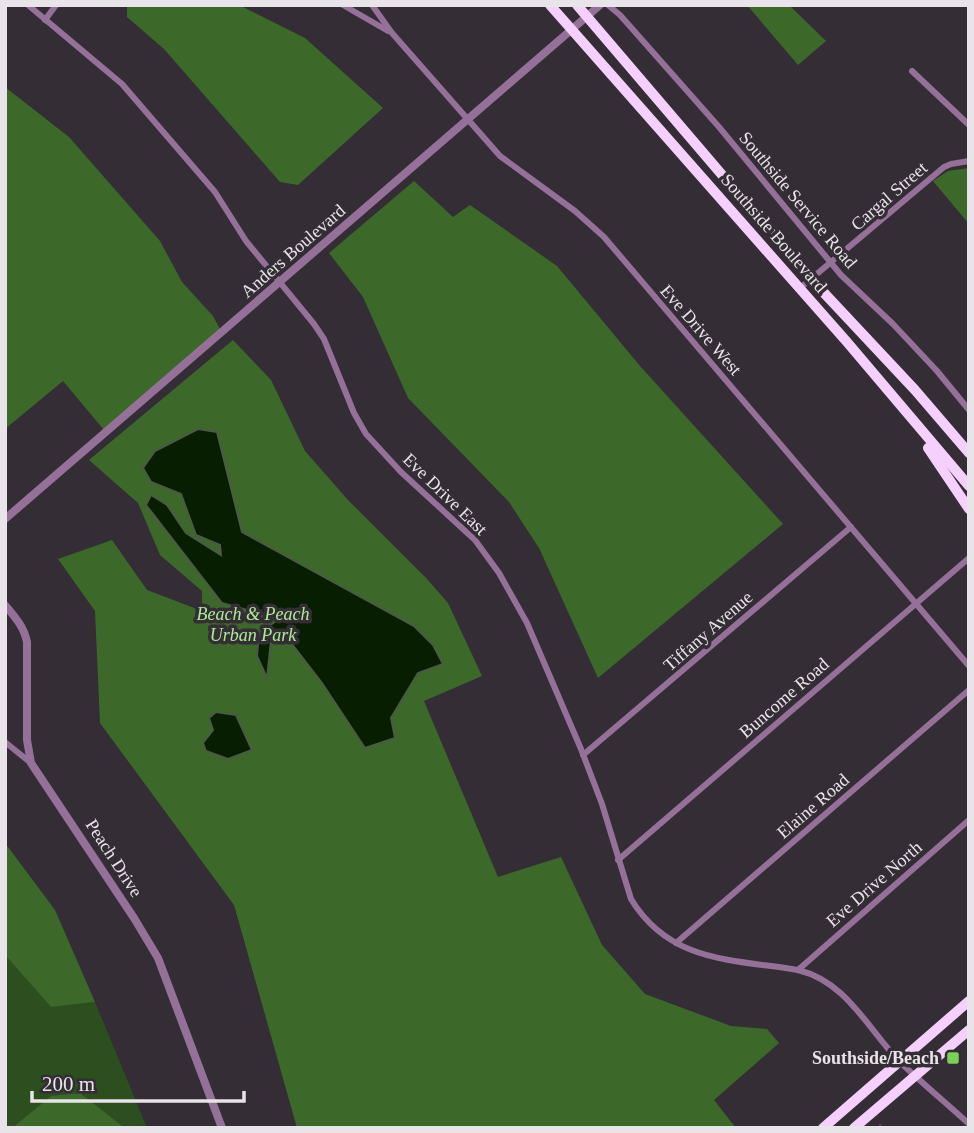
<svg xmlns="http://www.w3.org/2000/svg" width="974" height="1133" font-family="Georgia,serif">
	<style>
		.green { fill: #2d4f1f }
		.forest { fill: #3c692a; fill-rule: evenodd }
		.water { fill: #071e00; stroke: #4b5946; stroke-width: 2 }
		.lines { fill: none; stroke-linecap: round; stroke-linejoin: round }
		.stream { stroke: #4b5946; stroke-width: 2 }
		.minor { stroke: #95719a; stroke-width: 6 }
		.tertiary { stroke: #95719a; stroke-width: 8 }
		.trunk { stroke: #f6d0fc; stroke-width: 10 }
		.poi-dot { fill: #7ad156; stroke: #342d35; stroke-width: 2.5 }
		.labels { text-anchor: middle; dominant-baseline: central; stroke-width: 7; stroke-linejoin: round; paint-order: stroke }
		.street-label { font-size: 18px; fill: #e9e4e9; stroke: #342d35 }
		.park-label { font-size: 18px; font-style: italic; fill: #aaec92; stroke: #342d35 }
		.poi-label { font-size: 18px; font-weight: bold; fill: #e9e4e9; stroke: #342d35; text-anchor: end }
	</style>
	<rect width="100%" height="100%" fill="#342d35"/>
	<polygon class="green" points="5,955 51,1007 95,1002 147,1128 125,1128 80,1093 51,1096 12,1128 5,1128"/>
	<g class="forest">
		<polygon points="127,5 239,5 305,38 383,108 298,185 280,182 164,49 127,17"/>
		<polygon points="747,5 789,5 826,41 798,65"/>
		<polygon points="5,87 69,137 160,241 182,282 213,316 220,329 104,430 63,381 5,429"/>
		<polygon points="969,168 969,224 933,181 948,171"/>
		<polygon points="414,181 453,217 470,205 557,266 640,366 783,524 598,678 539,548 509,502 408,398 363,297 329,253"/>
		<path d="M 233,340 L 271,380 L 305,451 L 348,500 L 427,579 L 448,603 L 482,676 L 424,701 L 498,877 L 561,857 L 602,945 L 645,994 L 731,1026 L 767,1029 L 779,1043 L 714,1100 L 736,1128 L 297,1128 L 234,905 L 100,723 L 95,611 L 58,559 L 112,540 L 147,590 L 202,611 L 202,591 L 160,555 L 138,503 L 89,460 ZM 198,429 L 217,432 L 242,532 L 413,626 L 433,645 L 442,664 L 418,673 L 391,718 L 322,683 L 291,643 L 271,640 L 267,676 L 259,633 L 280,619 L 222,603 L 167,505 L 186,533 L 221,556 L 220,545 L 196,535 L 181,494 L 155,451 ZM 236,715 L 244,735 L 203,743 L 213,730 Z"/>
		<polygon points="5,843 55,910 95,1002 51,1007 5,955"/>
		<polygon points="80,1093 125,1128 12,1128 51,1096"/>
	</g>
	<g class="water">
		<polygon points="198,429 217,432 242,532 414,626 433,645 443,664 418,673 391,718 395,738 365,748 322,683 291,643 271,640 267,678 257,656 259,633 279,619 222,603 146,505 151,495 167,505 186,533 221,555 220,545 196,535 181,494 151,482 143,468 155,451"/>
		<polygon points="216,712 236,715 252,750 228,759 206,751 203,743 213,730 209,718"/>
	</g>
	<g class="lines">
		<polyline class="stream" points="880,1125 882,1128"/>
		<g class="minor">
			<path d="M 28,5 L 122,84 L 215,192 L 246,241 L 314,324 L 324,339 L 354,413 L 366,434 L 401,472 L 475,540 L 499,573 L 527,623 L 581,749 L 602,804 L 631,899 C 670,963 732,959 798,970 C 847,982 867,1028 900,1062 C 922,1083 946,1103 969,1124"/>
			<polyline points="343,5 388,31"/>
			<polyline points="372,5 392,33 500,156 575,211 604,237 969,666"/>
			<polyline points="608,5 620,15 719,127 841,275 893,324 937,371 969,410"/>
			<polyline points="45,20 56,5"/>
			<polyline points="912,71 969,125"/>
			<polyline points="799,289 944,167 951,164 969,161"/>
			<polyline points="5,742 31,763"/>
			<polyline points="583,755 851,527"/>
			<polyline points="618,860 969,558"/>
			<polyline points="676,943 969,690"/>
			<polyline points="798,970 969,820"/>
		</g>
		<g class="tertiary">
			<polyline points="5,519 600,5"/>
			<path d="M 5,605 C 15,617 24,627 27,642 L 27,740 L 31,763 L 134,918 L 158,958 L 222,1128"/>
		</g>
		<g class="trunk">
			<polyline points="550,5 847,342 969,486"/>
			<polyline points="577,5 811,279 915,390 969,453"/>
			<polyline points="928,448 969,509"/>
			<polyline points="823,1128 969,1001"/>
			<polyline points="854,1128 969,1030"/>
		</g>
	</g>
	<rect class="poi-dot" x="946" y="1051" width="14" height="14" rx="3.5"/>
	<g class="labels">
		<g class="street-label">
			<text transform="translate(889 196) rotate(-41)">Cargal Street</text>
			<text transform="translate(798 200) rotate(50)">Southside Service Road</text>
			<text transform="translate(774 233) rotate(49)">Southside Boulevard</text>
			<text transform="translate(293 251) rotate(-41)">Anders Boulevard</text>
			<text transform="translate(701 330) rotate(49)">Eve Drive West</text>
			<text transform="translate(445 494) rotate(44)">Eve Drive East</text>
			<text transform="translate(708 631) rotate(-41)">Tiffany Avenue</text>
			<text transform="translate(784 698) rotate(-41)">Buncome Road</text>
			<text transform="translate(813 806) rotate(-41)">Elaine Road</text>
			<text transform="translate(114 858) rotate(57)">Peach Drive</text>
			<text transform="translate(874 884) rotate(-41)">Eve Drive North</text>
		</g>
		<g class="park-label">
			<text x="253" y="614">Beach &amp; Peach<tspan x="253" dy="21">Urban Park</tspan></text>
		</g>
		<g class="poi-label">
			<text x="939" y="1058">Southside/Beach</text>
		</g>
	</g>
	<rect width="974" height="1133" fill="none" stroke="#e9e4e9" stroke-width="14"/>
	<path d="M32 1091v10h212v-10" fill="none" stroke="#e9e4e9" stroke-width="3.5"/>
	<text x="42" y="1091" font-size="21" fill="#e9e4e9" stroke="#342d35" stroke-width="5" paint-order="stroke">200 m</text>
</svg>
